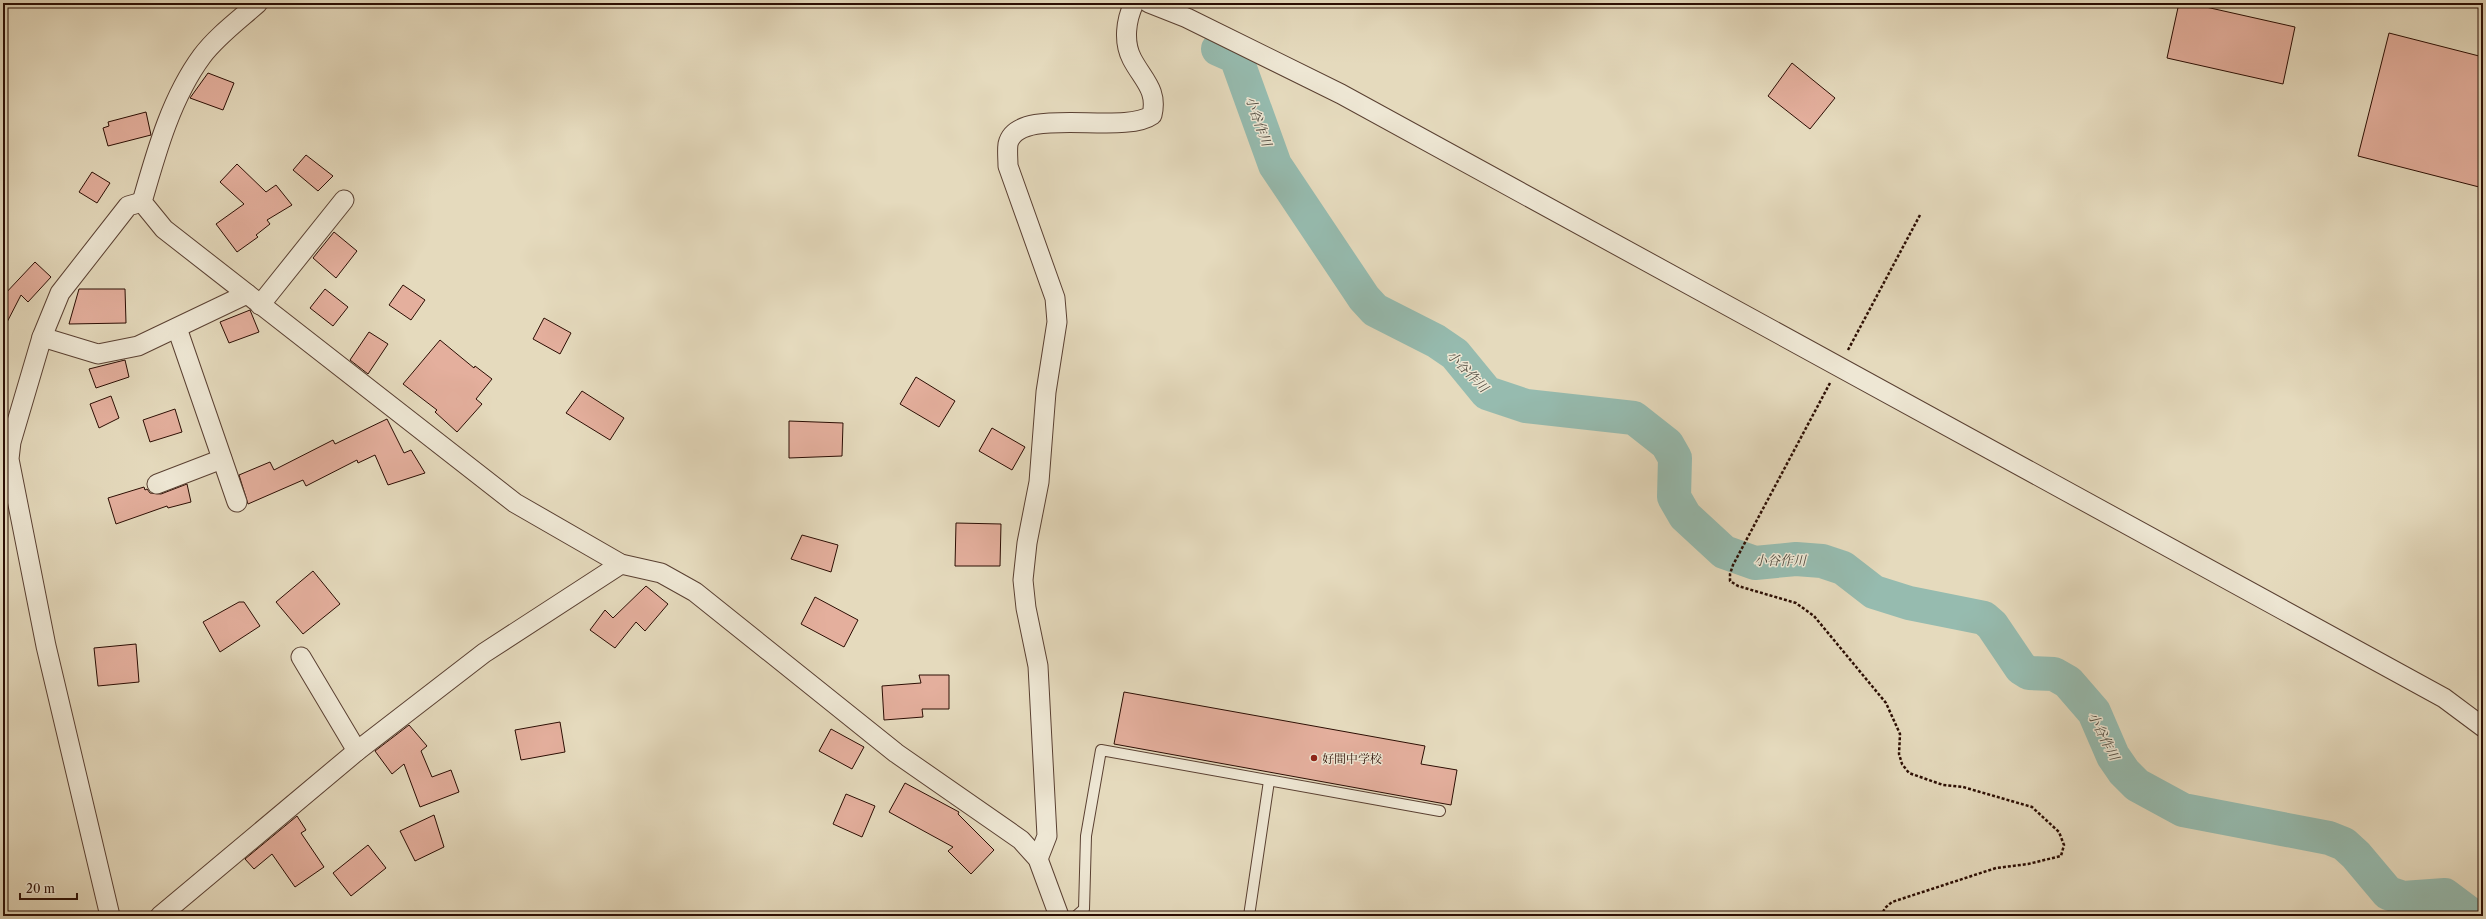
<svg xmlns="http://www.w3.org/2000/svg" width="2486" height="919" font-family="'Libre Caslon Text','Noto Serif JP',serif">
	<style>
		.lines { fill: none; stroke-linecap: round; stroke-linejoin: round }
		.river { stroke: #96bbaf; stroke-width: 34 }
		.building { fill: #e4af9d; stroke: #2b0d03 }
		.lane-casing { stroke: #5a4032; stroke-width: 12 }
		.street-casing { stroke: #5a4032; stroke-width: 21 }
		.path { stroke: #2b0d03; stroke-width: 2.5; stroke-dasharray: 3 2; stroke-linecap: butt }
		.lane { stroke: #eee7d4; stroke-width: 10 }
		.street { stroke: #eee7d4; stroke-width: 19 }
		.poi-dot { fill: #8f2418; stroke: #eee7d4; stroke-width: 1.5 }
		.labels { text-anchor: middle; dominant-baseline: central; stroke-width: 3; stroke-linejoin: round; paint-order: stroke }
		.poi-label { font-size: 12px; fill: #2b0d03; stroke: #eee7d4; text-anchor: start }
		.water-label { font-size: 13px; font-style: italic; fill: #504a3f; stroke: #eee7d4 }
	</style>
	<rect width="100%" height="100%" fill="#e5dabd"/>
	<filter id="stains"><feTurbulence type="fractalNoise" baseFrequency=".005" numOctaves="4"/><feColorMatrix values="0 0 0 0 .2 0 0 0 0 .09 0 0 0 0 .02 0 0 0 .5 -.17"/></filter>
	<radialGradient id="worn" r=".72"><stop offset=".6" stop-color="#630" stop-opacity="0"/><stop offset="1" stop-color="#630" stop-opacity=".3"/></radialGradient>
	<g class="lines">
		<polyline class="river" points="1218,49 1236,57 1275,165 1364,298 1375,310 1436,341 1455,354 1487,393 1526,406 1634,418 1667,444 1675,458 1674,497 1685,516 1724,552 1755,563 1796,559 1822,561 1843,568 1874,592 1909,603 1984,618 1992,625 2021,668 2029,673 2054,674 2068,682 2094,712 2113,756 2124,772 2137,785 2183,810 2329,838 2344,844 2356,855 2388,893 2403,898 2445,895 2473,916"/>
	</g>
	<g class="building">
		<polygon points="2179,3 2188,3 2295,27 2283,84 2167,58"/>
		<polygon points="2389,33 2483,57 2483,188 2358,156"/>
		<polygon points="1792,63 1835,98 1810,129 1768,96"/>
		<polygon points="208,73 234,83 223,110 190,98"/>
		<polygon points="146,112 151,135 108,146 103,128 109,126 108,122"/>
		<polygon points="306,155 333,176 318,191 293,170"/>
		<polygon points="237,164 266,192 276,185 292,205 267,220 270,224 256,235 258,237 237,252 216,224 244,204 220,182"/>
		<polygon points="92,172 110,183 97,203 79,192"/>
		<polygon points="334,232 357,251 336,278 313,258"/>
		<polygon points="35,262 51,277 28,302 21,295 3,330 3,296"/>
		<polygon points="403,285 425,300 411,320 389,305"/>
		<polygon points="79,289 125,289 126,323 69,324"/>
		<polygon points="325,289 348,307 333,326 310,308"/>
		<polygon points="250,310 259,332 229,343 220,322"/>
		<polygon points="544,318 571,333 560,354 533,339"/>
		<polygon points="369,332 388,344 368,374 350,360"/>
		<polygon points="440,340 474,368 475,366 492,379 476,399 482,404 457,432 435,412 437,410 403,384"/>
		<polygon points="125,360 129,377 96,388 89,369"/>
		<polygon points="916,377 955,401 939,427 900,404"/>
		<polygon points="582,391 624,418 610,440 566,413"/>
		<polygon points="111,396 119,418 99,428 90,404"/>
		<polygon points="175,409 182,432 150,442 143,420"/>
		<polygon points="387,419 404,453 411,450 425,473 388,485 375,455 358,463 357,460 306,486 303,480 248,504 239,475 270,462 274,470 333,440 335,444"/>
		<polygon points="789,421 843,423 842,456 789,458"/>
		<polygon points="992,428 1025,447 1012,470 979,451"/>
		<polygon points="187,484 191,502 168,508 167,506 116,524 108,498 144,487 145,490 147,489 150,493 161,494"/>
		<polygon points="956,523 1001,524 1000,566 955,566"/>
		<polygon points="802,535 838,545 831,572 791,559"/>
		<polygon points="313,571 340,604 303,634 276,602"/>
		<polygon points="646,586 668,604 645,631 636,622 615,648 590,630 605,610 613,618"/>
		<polygon points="815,597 858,620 844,647 801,624"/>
		<polygon points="239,602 244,602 260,626 220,652 203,622"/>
		<polygon points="136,644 139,682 98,686 94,648"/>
		<polygon points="919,675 949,675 949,709 922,709 923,717 884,720 882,686 921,683"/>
		<polygon points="1124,692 1425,746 1421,764 1457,770 1451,805 1114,744"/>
		<polygon points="560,722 565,752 521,760 515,730"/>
		<polygon points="409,725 427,746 421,751 432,777 451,770 459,792 420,807 404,764 392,774 375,751"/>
		<polygon points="831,729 864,747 852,769 819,751"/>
		<polygon points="905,783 959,812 958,814 994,850 971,874 948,851 953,847 889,812"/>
		<polygon points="846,794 875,806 862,837 833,824"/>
		<polygon points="434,815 444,847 415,861 400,831"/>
		<polygon points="297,816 306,830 301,833 324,867 295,887 272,854 254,869 245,859"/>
		<polygon points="368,845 386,868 351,896 333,873"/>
	</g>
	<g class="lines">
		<g class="lane-casing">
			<g id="lane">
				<polyline points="1076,916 1084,909 1086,836 1101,750 1440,811"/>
				<polyline points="1249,916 1269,781"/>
			</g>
		</g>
		<g class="street-casing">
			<g id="street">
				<path d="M 258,3 C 239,20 217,36 202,56 C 171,98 156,153 142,202 L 164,229 L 515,503 L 621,564 L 661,573 L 695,592 L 896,753 L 1021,840 L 1038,859 L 1059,916"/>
				<polyline points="1149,3 1187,18 1341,94 2444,698 2483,727"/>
				<polyline points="260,305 344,200"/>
				<polyline points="177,328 237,502"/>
				<polyline points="42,337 98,354 138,346 247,294"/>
				<polyline points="157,484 222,459"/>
				<polyline points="301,657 357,751"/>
				<path d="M 1038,859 L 1047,836 L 1038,666 L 1026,608 L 1023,580 L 1027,543 L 1039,482 L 1046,392 L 1057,322 L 1055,298 L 1008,166 C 1008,159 1007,151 1008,144 C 1017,104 1123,136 1152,115 C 1158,90 1143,80 1132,59 C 1123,42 1126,20 1134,3"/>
				<polyline points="110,916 46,646 9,459 11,442 42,337 60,293 128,206 142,202"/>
				<polyline points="160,916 357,751 484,653 621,564"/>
			</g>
		</g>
		<g class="path">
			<polyline points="1848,350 1920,215"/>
			<polyline points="1830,383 1733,565 1730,574 1730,581 1738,586 1796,603 1814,616 1886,703 1900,734 1899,754 1902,764 1909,773 1943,785 1963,787 2032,807 2059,832 2064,845 2061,856 2028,864 1996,868 1892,902 1885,908 1881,916"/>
			<polyline points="1030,916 1039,912"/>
		</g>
		<use href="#lane" class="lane"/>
		<use href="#street" class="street"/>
	</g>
	<circle class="poi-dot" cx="1314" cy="758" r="4"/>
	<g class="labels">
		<g class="poi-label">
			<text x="1322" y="758">好間中学校</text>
		</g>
		<g class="water-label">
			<text transform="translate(1259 121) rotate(70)">小谷作川</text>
			<text transform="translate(1468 371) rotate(46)">小谷作川</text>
			<text x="1780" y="560">小谷作川</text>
			<text transform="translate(2104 736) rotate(63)">小谷作川</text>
		</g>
	</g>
	<rect width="2486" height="919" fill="none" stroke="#e5dabd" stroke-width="16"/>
	<rect x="4" y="4" width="2478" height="911" fill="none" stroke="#2b0d03" stroke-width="2"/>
	<rect x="8" y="8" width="2470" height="903" fill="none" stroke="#2b0d03"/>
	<path d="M20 893v6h57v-6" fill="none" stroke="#2b0d03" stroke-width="2"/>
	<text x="26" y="893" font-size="12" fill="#2b0d03" stroke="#eee7d4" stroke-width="3" paint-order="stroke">20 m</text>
	<rect width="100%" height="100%" filter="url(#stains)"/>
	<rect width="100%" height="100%" fill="url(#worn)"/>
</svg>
